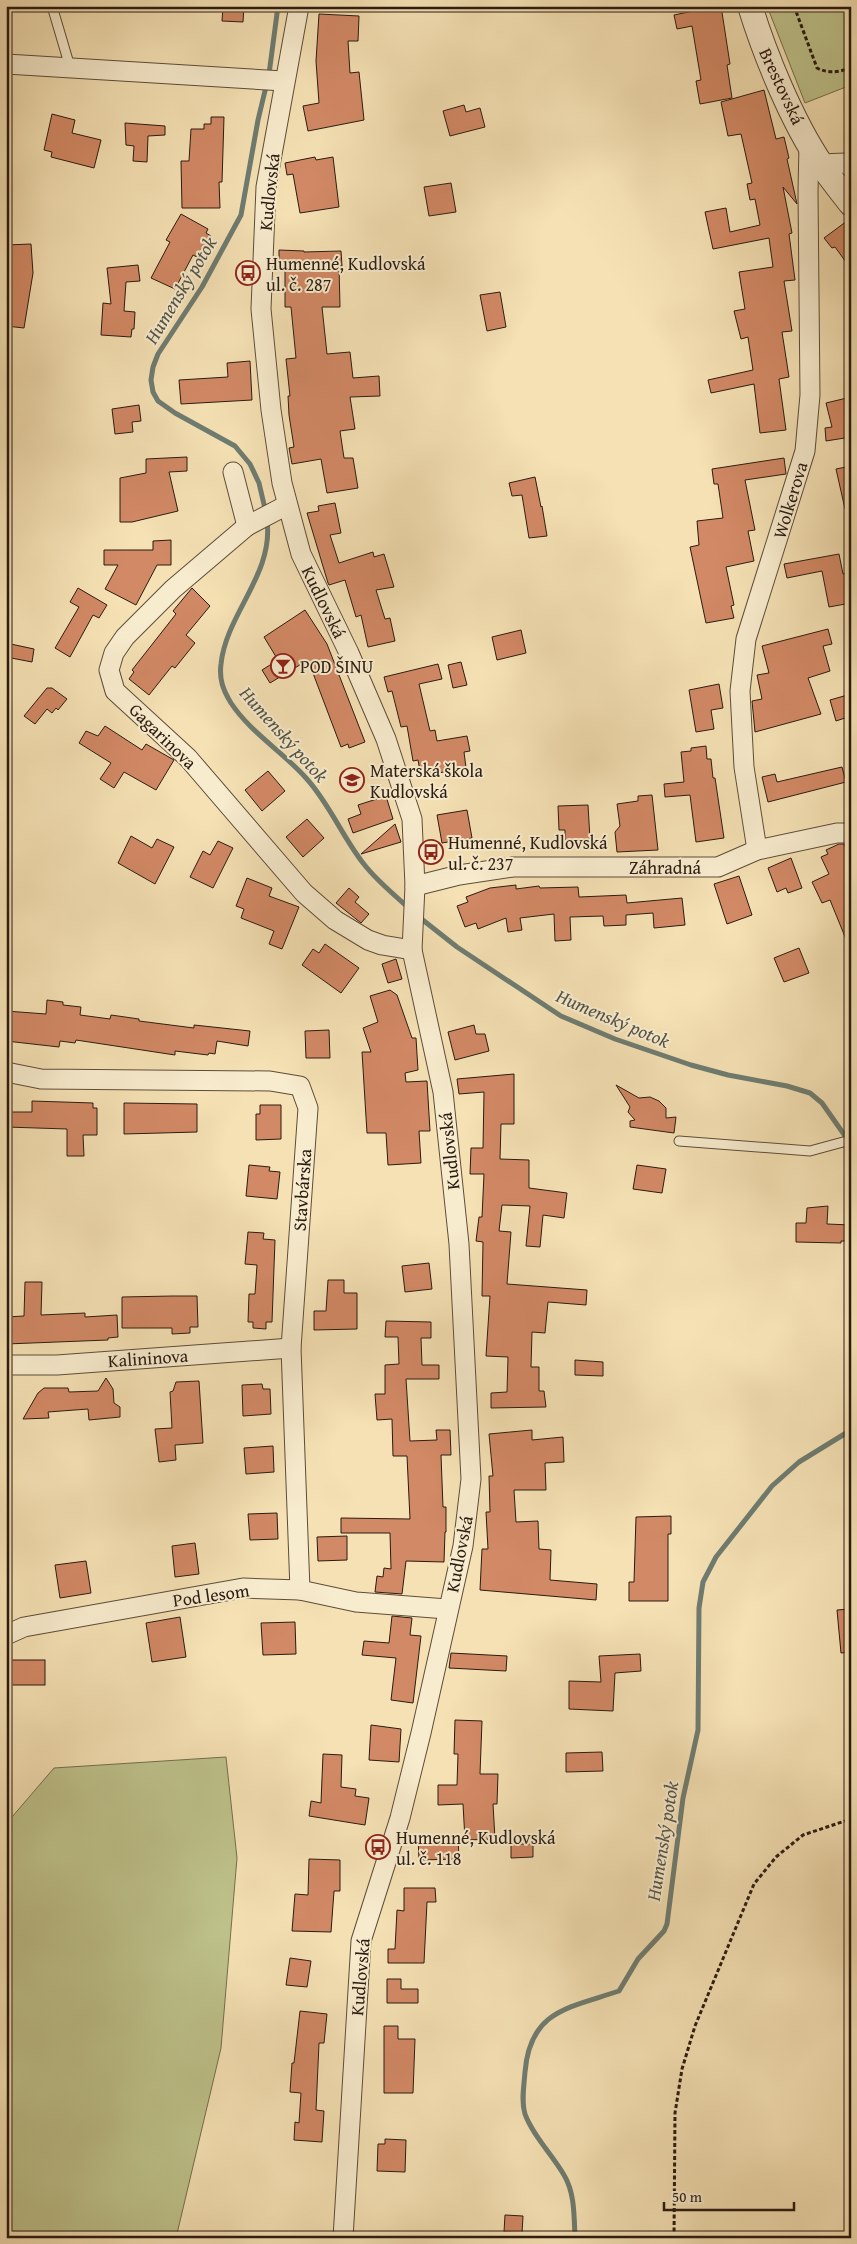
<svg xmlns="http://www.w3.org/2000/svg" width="857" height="2244" font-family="'Gentium Book Plus',serif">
<rect width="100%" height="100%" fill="#f5e1b4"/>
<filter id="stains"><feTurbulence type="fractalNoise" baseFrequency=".004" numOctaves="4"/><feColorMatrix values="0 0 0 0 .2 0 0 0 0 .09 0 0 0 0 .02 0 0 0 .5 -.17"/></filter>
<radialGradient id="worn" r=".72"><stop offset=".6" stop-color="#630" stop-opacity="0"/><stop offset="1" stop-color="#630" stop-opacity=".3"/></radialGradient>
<!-- green -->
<g fill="#bec28b" stroke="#746e4e">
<polygon points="767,6 851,6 851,85 805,103"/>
<polygon points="226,1757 237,1858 221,2048 176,2238 6,2238 6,1824 54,1768"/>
</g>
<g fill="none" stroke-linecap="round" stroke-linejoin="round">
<!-- stream -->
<g stroke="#6e7c71" stroke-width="5">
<polyline points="266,513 259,483 250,464 235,446 175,413 158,401 153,392 151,380 153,367 158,354 202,287 241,215 258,120 269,74 278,6"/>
<path d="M267,521c7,53 -41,93 -46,143 -2,15 2,26 10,39 19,29 52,49 75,75 23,25 36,58 57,85 13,17 30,31 46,45"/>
<polyline points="419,917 457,947 561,1016 615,1039 691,1065 728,1075 787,1086 810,1093 822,1103 850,1143"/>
<path d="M575,2238c-1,-21 0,-45 -11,-63 -12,-21 -31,-39 -39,-61 -4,-13 -1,-28 0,-42 5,-62 44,-64 94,-81l19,-32 26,-28 3,-7 16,-126 15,-68 1,-122 4,-26 13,-25 56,-71 27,-24 52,-32"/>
</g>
</g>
<!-- building -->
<g fill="#d28965" stroke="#2a1b12">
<polygon points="223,6 244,6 243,22 222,21"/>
<polygon points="703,6 721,6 730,64 727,65 732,98 700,104 696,81 701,80 692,26 677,29 674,15 698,10"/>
<polygon points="319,14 359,16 358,41 348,41 350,73 359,72 364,120 308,131 303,106 319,103 316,61"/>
<polygon points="764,90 776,139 784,137 789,158 787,159 797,204 783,187 792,233 789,234 795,280 784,281 792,331 782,332 789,377 779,379 786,430 760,433 754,384 711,393 708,380 753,370 748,337 741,339 734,311 745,309 739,272 773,267 769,238 713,249 705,212 726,208 730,232 760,225 755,199 750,200 747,184 752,183 741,134 728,136 721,102"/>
<polygon points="464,105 466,112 480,108 485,127 450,136 443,111"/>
<polygon points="52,114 75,120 72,133 101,140 94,168 51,157 52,152 44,150"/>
<polygon points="211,117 224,117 222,182 219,182 220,208 182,208 181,161 189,161 191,129 204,129 204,124 211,124"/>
<polygon points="125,123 165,126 165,135 148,136 147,162 133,161 134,146 126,145"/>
<polygon points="315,157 316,160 333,157 339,207 300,213 293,174 287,175 285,163"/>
<polygon points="451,183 456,212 429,216 424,187"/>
<polygon points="181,214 208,229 206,233 211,236 199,258 193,255 175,289 151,278 170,242 166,240"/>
<polygon points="851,218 851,269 835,247 832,248 824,238"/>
<polygon points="31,244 33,273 24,328 6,326 6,245"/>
<polygon points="279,250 304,251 304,252 341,251 342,266 339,266 340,307 322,307 327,354 350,352 353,378 379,376 380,396 350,397 355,429 340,431 344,458 353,458 358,488 327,493 321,459 292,464 289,448 294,447 289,415 288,396 290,396 286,359 296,358 291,307 285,307 285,264 279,264"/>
<polygon points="138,265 140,281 126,282 124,311 135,312 134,329 132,329 131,337 101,335 103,303 111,304 107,268"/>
<polygon points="500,292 506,327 487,331 480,295"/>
<polygon points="250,361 252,400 181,404 179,380 228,377 227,363"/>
<polygon points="851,397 851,437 826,441 825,428 832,427 826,403"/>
<polygon points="139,405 141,421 132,422 133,432 115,434 112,409"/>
<polygon points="187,457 187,471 169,472 178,511 132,522 120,522 120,478 146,473 146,459"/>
<polygon points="784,458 786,474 745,480 755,530 748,531 754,561 726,567 734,605 731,606 734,618 706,623 690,547 699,545 697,521 723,518 718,484 714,484 712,469"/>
<polygon points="851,466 851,508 845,509 836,469"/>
<polygon points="535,477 541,507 542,506 547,536 529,538 522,495 512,496 509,483"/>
<polygon points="335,503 341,533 330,535 339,563 373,552 374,557 384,554 394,587 376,590 385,619 390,618 395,641 368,647 361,615 356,617 345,580 329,585 328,583 307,513 319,511 318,506"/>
<polygon points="171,540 171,565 157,565 136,605 105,589 118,565 104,565 104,550 153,550 153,541"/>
<polygon points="839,554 843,574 849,573 851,603 829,607 822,571 787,578 784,564"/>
<polygon points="78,588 107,605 99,618 93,615 70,657 55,648 79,607 70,602"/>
<polygon points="192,588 210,606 186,635 195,643 175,668 172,666 149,695 129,679 134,672 132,670 176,614 173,611"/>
<polygon points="305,610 327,644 365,742 349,748 348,744 341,747 308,660 270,683 262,670 278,660 264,637"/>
<polygon points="828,629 832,644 823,646 830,671 808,678 821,714 755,732 752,701 762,699 757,675 769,673 762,646"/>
<polygon points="521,630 526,653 497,660 492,637"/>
<polygon points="6,643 34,649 32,662 6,657"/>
<polygon points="461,662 467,685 453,688 448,665"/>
<polygon points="438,664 442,679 419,684 430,731 435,730 437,741 467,736 470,751 464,752 466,768 421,776 418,760 413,761 407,726 401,727 392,691 388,692 384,677"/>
<polygon points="719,684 723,708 711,710 714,729 696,732 689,690"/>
<polygon points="47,688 52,688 67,699 58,710 56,708 52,713 47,709 35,724 24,716"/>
<polygon points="851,694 851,716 836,721 830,700"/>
<polygon points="105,726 142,750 146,744 174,760 156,790 124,772 114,788 100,779 111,763 79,743 86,731 98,736"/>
<polygon points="706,746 707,759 711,759 713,778 715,778 724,838 696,842 690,795 665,797 664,784 684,782 681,752 691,751 691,748"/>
<polygon points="842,767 846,782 768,802 762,777 775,774 777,782"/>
<polygon points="268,771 285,791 262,811 245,790"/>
<polygon points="652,795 658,850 617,852 615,832 620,826 617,804 638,801 638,796"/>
<polygon points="386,796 393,819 353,833 348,819 361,814 358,805"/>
<polygon points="588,805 590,839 565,840 565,830 559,830 558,806"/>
<polygon points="467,810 472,838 442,843 437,815"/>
<polygon points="307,819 324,838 303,857 286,837"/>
<polygon points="395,824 401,842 361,854"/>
<polygon points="131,836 152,848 157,839 174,847 155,884 118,863"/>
<polygon points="218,841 233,848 213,888 190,877 203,851 210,855"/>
<polygon points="839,844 844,844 846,848 851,846 850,949 830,900 822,903 812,882 829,874 821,857 828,854 826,850"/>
<polygon points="791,858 802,888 788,893 786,888 777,892 768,868"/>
<polygon points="739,876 752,915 727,924 714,884"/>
<polygon points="247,878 272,888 269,896 299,907 282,949 269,944 274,931 241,918 244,909 236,906"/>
<polygon points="516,885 516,889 539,886 540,888 578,887 579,897 626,895 627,903 682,898 685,925 654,928 653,913 626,915 626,925 604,926 603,916 570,917 571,940 555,941 554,914 520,918 522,930 508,932 506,918 478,929 476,923 465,927 457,906 468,902 466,897 490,888"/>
<polygon points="349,888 359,897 355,902 369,914 361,923 336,903"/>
<polygon points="325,944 359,968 341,993 302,965 313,949 319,953"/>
<polygon points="799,948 809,973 784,982 774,958"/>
<polygon points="396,959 402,979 388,983 382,964"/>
<polygon points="390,990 397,995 412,1038 416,1038 418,1070 405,1073 406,1082 427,1081 430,1131 419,1131 421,1163 388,1165 386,1133 367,1133 362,1052 371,1052 363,1028 378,1022 370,996"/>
<polygon points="47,1000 63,1002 63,1005 81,1007 80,1015 110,1019 111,1015 139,1019 139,1021 194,1028 194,1025 250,1031 248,1046 217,1041 215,1054 209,1053 208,1055 175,1051 175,1055 76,1040 75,1043 60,1041 59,1047 6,1041 6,1011 46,1014"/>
<polygon points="474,1025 476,1034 485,1034 489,1051 455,1060 448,1032"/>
<polygon points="329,1030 330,1058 306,1058 305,1031"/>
<polygon points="514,1074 514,1124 501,1124 500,1159 529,1160 529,1188 567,1193 564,1218 543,1215 540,1247 526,1246 530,1206 502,1205 499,1231 511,1232 507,1284 587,1290 586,1305 548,1302 545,1333 532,1332 531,1367 539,1367 539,1391 544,1391 546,1407 491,1408 491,1393 507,1392 508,1357 486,1356 490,1296 482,1296 483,1242 476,1241 479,1217 482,1217 484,1174 470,1174 471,1148 483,1148 484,1092 459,1094 457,1079"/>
<polygon points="616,1085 639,1098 650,1097 659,1101 666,1108 666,1118 676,1117 674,1133 630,1127 630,1121 635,1120 628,1112 630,1107"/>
<polygon points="32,1101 93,1103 93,1108 97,1108 97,1135 83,1135 84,1156 67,1156 67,1129 6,1127 6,1112 32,1112"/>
<polygon points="124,1103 197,1104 197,1132 124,1134"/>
<polygon points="260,1105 281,1105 281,1139 256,1140 256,1114 260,1114"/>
<polygon points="249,1165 270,1167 269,1171 280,1172 277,1199 246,1196"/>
<polygon points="637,1165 666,1169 662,1193 633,1189"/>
<polygon points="828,1206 827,1224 851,1225 851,1241 841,1241 841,1243 796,1242 796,1223 806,1223 807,1208"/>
<polygon points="248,1232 264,1233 263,1239 275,1240 272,1322 266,1322 266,1329 253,1328 253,1322 248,1322 249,1294 255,1294 257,1265 245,1264"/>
<polygon points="429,1263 432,1289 405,1292 402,1266"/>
<polygon points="328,1280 344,1280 344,1293 357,1293 357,1329 314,1330 314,1311 326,1311"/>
<polygon points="25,1282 42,1282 41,1315 85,1313 85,1317 117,1315 118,1337 108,1338 108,1340 6,1344 6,1317 24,1316"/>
<polygon points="172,1296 197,1296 198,1327 190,1327 190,1333 172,1334 172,1328 122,1328 122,1297"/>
<polygon points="386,1321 431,1322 431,1338 421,1338 422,1365 439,1365 439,1379 406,1379 410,1441 437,1440 436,1430 450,1430 451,1455 441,1455 443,1507 446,1507 446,1532 445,1532 444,1562 406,1561 402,1594 375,1592 377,1576 383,1577 384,1568 391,1569 390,1533 341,1533 341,1518 410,1519 407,1456 393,1456 392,1419 377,1420 375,1394 385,1394 385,1365 399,1364 398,1337 385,1337"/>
<polygon points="575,1360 603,1362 603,1376 575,1375"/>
<polygon points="106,1378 113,1389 114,1403 120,1407 120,1417 89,1420 88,1409 48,1412 49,1418 23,1419 38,1393 44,1388 68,1388 69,1392 98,1391"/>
<polygon points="199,1381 203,1443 175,1445 176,1460 159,1462 155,1429 172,1428 170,1392 173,1391 176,1382"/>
<polygon points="262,1384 263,1389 270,1389 271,1414 243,1416 242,1385"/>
<polygon points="532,1430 532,1440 563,1437 564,1462 545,1463 546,1490 514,1490 516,1522 538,1521 539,1549 551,1550 550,1580 597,1584 596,1600 480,1590 482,1549 488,1549 486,1512 490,1512 489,1476 493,1476 489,1434"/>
<polygon points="273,1446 274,1472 246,1474 244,1448"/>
<polygon points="277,1513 278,1539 250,1540 248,1514"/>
<polygon points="671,1516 671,1534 668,1534 668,1601 629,1601 629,1582 634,1582 636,1517"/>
<polygon points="347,1536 347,1560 318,1561 317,1537"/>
<polygon points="195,1543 199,1574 175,1577 172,1546"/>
<polygon points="86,1561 91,1593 60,1598 55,1565"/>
<polygon points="851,1609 851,1652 841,1653 837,1610"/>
<polygon points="392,1616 412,1618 410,1635 421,1636 413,1703 391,1700 396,1658 362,1655 364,1641 389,1643"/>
<polygon points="180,1617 186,1657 152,1662 146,1623"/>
<polygon points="295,1622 296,1654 263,1655 261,1623"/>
<polygon points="451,1653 507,1656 506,1671 449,1668"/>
<polygon points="640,1654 641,1671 615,1673 613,1711 569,1709 569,1681 601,1682 599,1656"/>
<rect x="11" y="1660" width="34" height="25"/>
<polygon points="455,1720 482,1721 480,1774 498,1774 497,1804 493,1804 495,1839 465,1840 463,1804 438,1805 438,1785 457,1785 458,1754 454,1754"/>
<polygon points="371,1725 401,1729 399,1762 369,1760"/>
<polygon points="602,1752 603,1771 566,1772 566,1753"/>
<polygon points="323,1754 342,1755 341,1787 356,1789 355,1796 369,1798 365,1825 309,1816 311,1801 321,1803"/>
<polygon points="418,1837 458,1837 459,1859 419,1860"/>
<polygon points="511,1844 533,1844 533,1857 511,1858"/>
<polygon points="309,1859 340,1860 340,1891 334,1891 331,1932 292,1931 295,1894 308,1895"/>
<polygon points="404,1888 435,1888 436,1902 427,1902 424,1963 388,1963 388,1949 395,1949 397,1910 404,1911"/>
<polygon points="290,1958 311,1961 307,1987 286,1985"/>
<polygon points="387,1979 401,1979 401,1989 418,1989 418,2003 387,2003"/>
<polygon points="300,2011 327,2014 324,2043 319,2043 316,2110 324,2111 322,2142 294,2140 295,2122 299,2123 301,2093 290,2092 292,2063 294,2063"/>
<polygon points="384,2026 398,2026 398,2039 415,2039 413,2093 384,2093"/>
<polygon points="385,2139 406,2140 405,2172 377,2171 378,2144 385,2144"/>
<polygon points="505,2215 523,2216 522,2233 504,2232"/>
</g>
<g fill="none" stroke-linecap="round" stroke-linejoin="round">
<defs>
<g id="service">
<polyline points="52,6 70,67"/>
<polyline points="679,1141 810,1151 843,1142 851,1142"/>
</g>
<g id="minor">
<polyline points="299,6 266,187 261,309 271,410 282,483 301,554 349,653 386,739 412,819 415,886 412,950 443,1092 459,1244 471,1479 463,1546 421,1733 400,1818 361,1941 343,2238"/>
<polyline points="6,64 284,81"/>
<polyline points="821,164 845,163 851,167"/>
<polyline points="233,472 247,526"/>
<polyline points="287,505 247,526 173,589 125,637 114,653 109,670 115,691 188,758 304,893 335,920 368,940 382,945 412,950"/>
<polyline points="757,850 744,767 740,691 746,639 805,451 810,395 808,192 809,144"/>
<polyline points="415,886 459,875 513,867 718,867 757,850 837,833 851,833"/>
<polyline points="6,1072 41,1079 270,1081 300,1086 308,1108 291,1348 300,1590"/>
<polyline points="6,1365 57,1365 291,1348"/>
<polyline points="6,1635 24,1627 243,1588 300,1590 356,1602 447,1609"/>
</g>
<path id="tertiary" d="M750,6c15,49 42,115 71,158 9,14 20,27 30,40"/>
</defs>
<!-- service casing -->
<use href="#service" stroke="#5d4c3a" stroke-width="11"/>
<!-- minor casing -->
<use href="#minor" stroke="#5d4c3a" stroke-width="21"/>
<!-- tertiary casing -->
<use href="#tertiary" stroke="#5d4c3a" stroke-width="26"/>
<!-- path -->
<g stroke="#2a1b12" stroke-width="3" stroke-dasharray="4 2.5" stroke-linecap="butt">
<path d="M794,6l23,62c12,6 21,4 34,0"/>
<polyline points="674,2238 675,2113 682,2069 695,2026 754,1884 776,1857 803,1835 851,1819"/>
</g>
<!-- service -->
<use href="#service" stroke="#f8ecce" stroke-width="9"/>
<!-- minor -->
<use href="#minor" stroke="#f8ecce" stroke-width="19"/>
<!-- tertiary -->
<use href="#tertiary" stroke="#f8ecce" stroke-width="24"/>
</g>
<!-- icons -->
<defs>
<symbol id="bus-ring" viewBox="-11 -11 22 22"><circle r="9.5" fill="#f8ecce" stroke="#8f2418" stroke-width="1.5"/><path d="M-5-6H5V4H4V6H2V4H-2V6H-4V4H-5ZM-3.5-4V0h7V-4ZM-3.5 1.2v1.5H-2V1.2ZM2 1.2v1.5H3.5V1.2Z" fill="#8f2418"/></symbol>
<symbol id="bar-ring" viewBox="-11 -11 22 22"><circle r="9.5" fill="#f8ecce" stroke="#8f2418" stroke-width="1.5"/><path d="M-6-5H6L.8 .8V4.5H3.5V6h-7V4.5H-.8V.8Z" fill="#8f2418"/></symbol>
<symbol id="school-ring" viewBox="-11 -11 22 22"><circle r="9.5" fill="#f8ecce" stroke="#8f2418" stroke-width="1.5"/><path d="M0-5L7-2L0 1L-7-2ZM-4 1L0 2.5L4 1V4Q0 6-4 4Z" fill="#8f2418"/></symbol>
</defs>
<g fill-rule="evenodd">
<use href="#bus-ring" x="234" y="259" width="28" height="28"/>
<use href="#bar-ring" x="269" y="652" width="28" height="28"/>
<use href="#school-ring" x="338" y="766" width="28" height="28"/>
<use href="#bus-ring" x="417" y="838" width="28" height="28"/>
<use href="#bus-ring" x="364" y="1833" width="28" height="28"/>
</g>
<g text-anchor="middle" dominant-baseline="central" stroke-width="4" stroke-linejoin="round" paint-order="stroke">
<!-- street labels -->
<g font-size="18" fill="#2a1b12" stroke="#f8ecce">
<text transform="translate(782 86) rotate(65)">Brestovská</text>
<text transform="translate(269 192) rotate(-84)">Kudlovská</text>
<text transform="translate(790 500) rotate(-73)">Wolkerova</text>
<text transform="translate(324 602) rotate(64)">Kudlovská</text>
<text transform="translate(163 736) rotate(44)">Gagarinova</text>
<text x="665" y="867">Záhradná</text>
<text transform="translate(449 1151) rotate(-96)">Kudlovská</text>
<text transform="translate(302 1190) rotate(-86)">Stavbárska</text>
<text transform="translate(148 1358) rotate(-4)">Kalininova</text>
<text transform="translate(459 1554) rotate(-79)">Kudlovská</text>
<text transform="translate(211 1595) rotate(-8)">Pod lesom</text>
<text transform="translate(360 1977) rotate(-85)">Kudlovská</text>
</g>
<!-- poi labels -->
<g font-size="18" fill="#2a1b12" stroke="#f8ecce" text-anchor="start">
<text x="266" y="263">Humenné, Kudlovská<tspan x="266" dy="21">ul. č. 287</tspan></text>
<text x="300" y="666">POD ŠINU</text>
<text x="370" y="770">Materská škola<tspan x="370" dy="21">Kudlovská</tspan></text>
<text x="448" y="842">Humenné, Kudlovská<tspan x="448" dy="21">ul. č. 237</tspan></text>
<text x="396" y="1837">Humenné, Kudlovská<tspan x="396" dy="21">ul. č. 118</tspan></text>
</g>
<!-- water labels -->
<g font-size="19" font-style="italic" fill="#525449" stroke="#f8ecce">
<text transform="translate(180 290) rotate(-59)">Humenský potok</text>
<text transform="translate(284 734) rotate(48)">Humenský potok</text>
<text transform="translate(613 1018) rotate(23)">Humenský potok</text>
<text transform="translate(662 1841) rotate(-81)">Humenský potok</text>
</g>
</g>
<!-- margin -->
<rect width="857" height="2244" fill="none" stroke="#f5e1b4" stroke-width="25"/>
<rect x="8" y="8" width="842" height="2229" fill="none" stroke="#2a1b12" stroke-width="2.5"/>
<rect x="12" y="12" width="832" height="2219" fill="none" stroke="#2a1b12"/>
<!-- scale -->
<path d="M664 2202v8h130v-8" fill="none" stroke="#2a1b12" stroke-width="2.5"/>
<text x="672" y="2202" font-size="15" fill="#2a1b12" stroke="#f8ecce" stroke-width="4" paint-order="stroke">50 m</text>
<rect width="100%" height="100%" filter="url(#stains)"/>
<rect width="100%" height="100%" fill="url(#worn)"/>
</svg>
